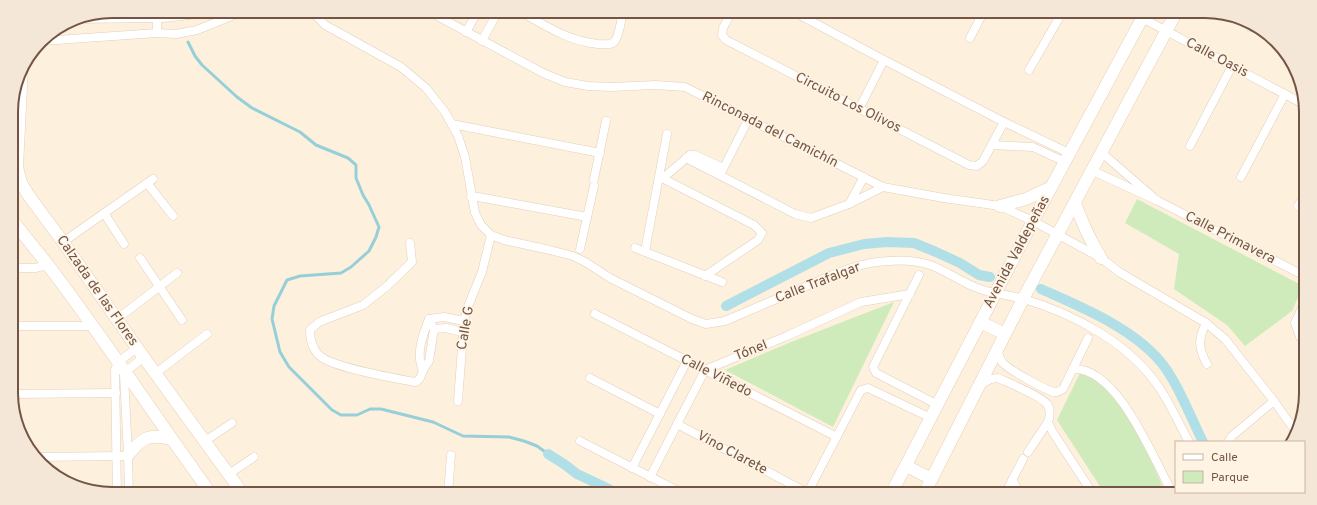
<svg xmlns="http://www.w3.org/2000/svg" width="1317" height="505" font-family="Overpass,sans-serif">
<rect width="100%" height="100%" fill="#fdf1dd"/>
<!-- green -->
<g fill="#cfebbb">
<polygon points="1137,199 1303,286 1292,311 1245,346 1227,325 1174,289 1179,254 1125,223"/>
<polygon points="894,302 833,427 725,370 791,342"/>
<path d="M1080,373c38,11 68,79 82,112l-17,9h-40l-48,-74z"/>
</g>
<g fill="none" stroke-linecap="round" stroke-linejoin="round">
<!-- stream -->
<polyline stroke="#97cfd9" stroke-width="3" points="188,42 195,56 202,65 237,97 252,108 300,132 316,145 348,158 356,165 356,178 363,195 369,205 379,227 376,237 369,251 351,267 341,273 300,276 287,280 274,306 272,319 280,352 289,367 332,410 341,415 357,415 370,409 381,409 433,422 463,436 509,437 524,441 537,446 548,454"/>
<!-- canal -->
<g stroke="#b1dfe7" stroke-width="10">
<path d="M1041,289c40,18 90,38 119,72 17,20 31,57 43,81"/>
<polyline points="726,306 829,253 864,244 887,242 914,243 936,252 960,263 979,275 990,277"/>
<polyline points="548,454 564,464 577,474 609,489 611,494"/>
</g>
<defs>
<g id="street">
<path d="M311,11l14,14 76,42 25,21 19,24 13,24 7,21 10,56 6,12 10,10 13,5 46,10 23,6 14,7 23,15 82,41 14,5 19,-3c26,-11 51,-22 77,-33 28,-12 56,-26 86,-27 14,-1 29,0 42,4 17,6 32,18 50,24 14,5 29,6 44,10 50,15 107,45 136,90 11,16 19,35 29,53"/>
<polyline points="428,11 543,73 565,82 588,86 611,87 655,85 685,87 883,187 944,198 1000,206 1033,221 1101,258 1119,272 1206,323 1225,339 1274,401 1296,432"/>
<path d="M519,11c26,14 48,30 79,33 5,0 13,2 17,-3 5,-8 6,-21 8,-30"/>
<polyline points="732,11 723,28 722,35 726,40 969,165 977,166 983,161 1004,122"/>
<polyline points="792,11 884,60 1004,122 1069,153"/>
<polyline points="1129,11 1305,105"/>
<polyline points="72,19 163,18 190,15 206,11"/>
<polyline points="1250,27 1251,26"/>
<polyline points="466,32 478,11"/>
<polyline points="157,33 157,18"/>
<polyline points="970,38 984,11"/>
<polyline points="42,41 157,33 176,34 197,30 244,11"/>
<polyline points="482,41 498,11"/>
<polyline points="1029,70 1063,11"/>
<polyline points="859,109 884,60"/>
<polyline points="452,124 600,153"/>
<polyline points="992,145 1033,147 1065,162"/>
<polyline points="1190,146 1232,66"/>
<polyline points="1102,153 1153,197"/>
<polyline points="686,158 795,214 811,218 849,204"/>
<polyline points="1093,171 1158,201 1303,275"/>
<polyline points="721,173 749,118"/>
<polyline points="660,177 754,225 762,233 758,240 705,276"/>
<polyline points="864,177 849,204 883,187"/>
<polyline points="1241,177 1285,94"/>
<polyline points="663,178 690,155 695,155 723,168"/>
<polyline points="594,179 606,121"/>
<polyline points="147,183 173,216"/>
<polyline points="471,197 478,197 587,217"/>
<polyline points="1298,206 1304,196"/>
<polyline points="104,213 124,244"/>
<polyline points="63,242 153,179"/>
<path d="M410,243l2,19 -26,25 -23,18 -44,17 -9,8c0,10 2,19 10,26 14,12 74,22 95,26 6,-2 6,-7 8,-12"/>
<polyline points="635,248 722,282"/>
<polyline points="580,249 594,186"/>
<polyline points="645,251 667,134"/>
<polyline points="140,258 182,320"/>
<polyline points="12,268 35,268 48,265"/>
<polyline points="919,275 873,367 876,373 938,405"/>
<polyline points="595,314 837,437"/>
<polyline points="117,319 177,273"/>
<path d="M429,319l5,10 -5,32 -6,9c-8,-15 0,-36 6,-51z"/>
<polyline points="429,319 444,317 464,321"/>
<path d="M1206,323c-8,16 -8,25 1,41"/>
<polyline points="12,326 93,326"/>
<polyline points="434,329 446,328 462,332"/>
<polyline points="1302,337 1300,337 1295,323 1302,308"/>
<path d="M997,350c2,5 3,11 7,14 7,7 42,26 50,28 4,1 6,-1 9,-3l25,-51"/>
<path d="M1073,369c46,-2 81,92 100,125"/>
<polyline points="156,373 207,334"/>
<polyline points="590,378 660,414"/>
<path d="M981,384l10,-5 7,-1c11,5 43,18 49,26 4,5 3,12 1,18l-20,30"/>
<polyline points="13,394 116,393"/>
<polyline points="458,401 464,321 467,309 482,272 491,235"/>
<polyline points="1048,422 1052,431 1093,494"/>
<polyline points="677,424 808,493"/>
<polyline points="205,441 232,423"/>
<polyline points="580,441 684,494"/>
<polyline points="1228,442 1232,436 1274,401"/>
<polyline points="35,457 122,456"/>
<polyline points="632,468 687,361"/>
<polyline points="229,474 254,457"/>
<polyline points="650,477 705,370 787,336 861,302 910,294"/>
<polyline points="1012,480 1021,494"/>
<polyline points="117,494 115,370 118,362 137,348"/>
<polyline points="129,494 128,455 124,375 125,372 144,357"/>
<polyline points="448,494 451,455"/>
<polyline points="807,494 861,390 868,388 931,418"/>
<polyline points="1005,494 1023,459"/>
</g>
<g id="secondary">
<polyline points="22,66 17,167 21,183 29,196 63,242 137,348 243,494"/>
<path d="M1075,203c7,20 15,37 26,55"/>
<polyline points="1000,206 1026,199 1050,188"/>
<path d="M12,220c12,15 24,30 36,45 57,75 108,153 163,229"/>
<polyline points="980,322 1005,334"/>
<path d="M128,455c14,-17 21,-22 43,-16"/>
<polyline points="906,466 932,479"/>
<polyline points="891,494 1033,221 1146,11"/>
<polyline points="924,494 1023,299 1177,11"/>
</g>
</defs>
<!-- street casing -->
<use href="#street" stroke="#e3cebc" stroke-width="9"/>
<!-- secondary casing -->
<use href="#secondary" stroke="#e9cfb8" stroke-width="13"/>
<!-- street -->
<use href="#street" stroke="#fff" stroke-width="8"/>
<!-- secondary -->
<use href="#secondary" stroke="#fff" stroke-width="12"/>
</g>
<g text-anchor="middle" dominant-baseline="central" stroke-width="3" stroke-linejoin="round" paint-order="stroke">
<!-- street labels -->
<g font-size="14" fill="#745545" stroke="#fff4e4">
<text transform="translate(1217 58) rotate(28)">Calle Oasis</text>
<text transform="translate(848 103) rotate(27)">Circuito Los Olivos</text>
<text transform="translate(770 130) rotate(27)">Rinconada del Camichín</text>
<text transform="translate(1230 238) rotate(27)">Calle Primavera</text>
<text transform="translate(1017 252) rotate(-62)">Avenida Valdepeñas</text>
<text transform="translate(818 283) rotate(-21)">Calle Trafalgar</text>
<text transform="translate(97 291) rotate(55)">Calzada de las Flores</text>
<text transform="translate(466 328) rotate(-80)">Calle G</text>
<text transform="translate(751 351) rotate(-22)">Tónel</text>
<text transform="translate(716 376) rotate(27)">Calle Viñedo</text>
<text transform="translate(732 453) rotate(28)">Vino Clarete</text>
</g>
</g>
<!-- crop -->
<path d="M0 0H1317V505H0ZM112 18H1205A94 94 0 0 1 1299 112V393A94 94 0 0 1 1205 487H112A94 94 0 0 1 18 393V112A94 94 0 0 1 112 18Z" fill="#f4e7d7" fill-rule="evenodd"/>
<path fill="none" stroke="#745545" stroke-width="2" d="M112 18H1205A94 94 0 0 1 1299 112V393A94 94 0 0 1 1205 487H112A94 94 0 0 1 18 393V112A94 94 0 0 1 112 18Z"/>
<!-- legend -->
<rect x="1175" y="441" width="130" height="52" fill="#fff4e4" stroke="#c7b4a4"/>
<rect x="1183" y="454" width="20" height="6" fill="#ffffff" stroke="#c7b4a4"/>
<text x="1211" y="461" font-size="12" fill="#745545">Calle</text>
<rect x="1183" y="471" width="20" height="12" fill="#cfebbb" stroke="#c7b4a4"/>
<text x="1211" y="481" font-size="12" fill="#745545">Parque</text>
</svg>
